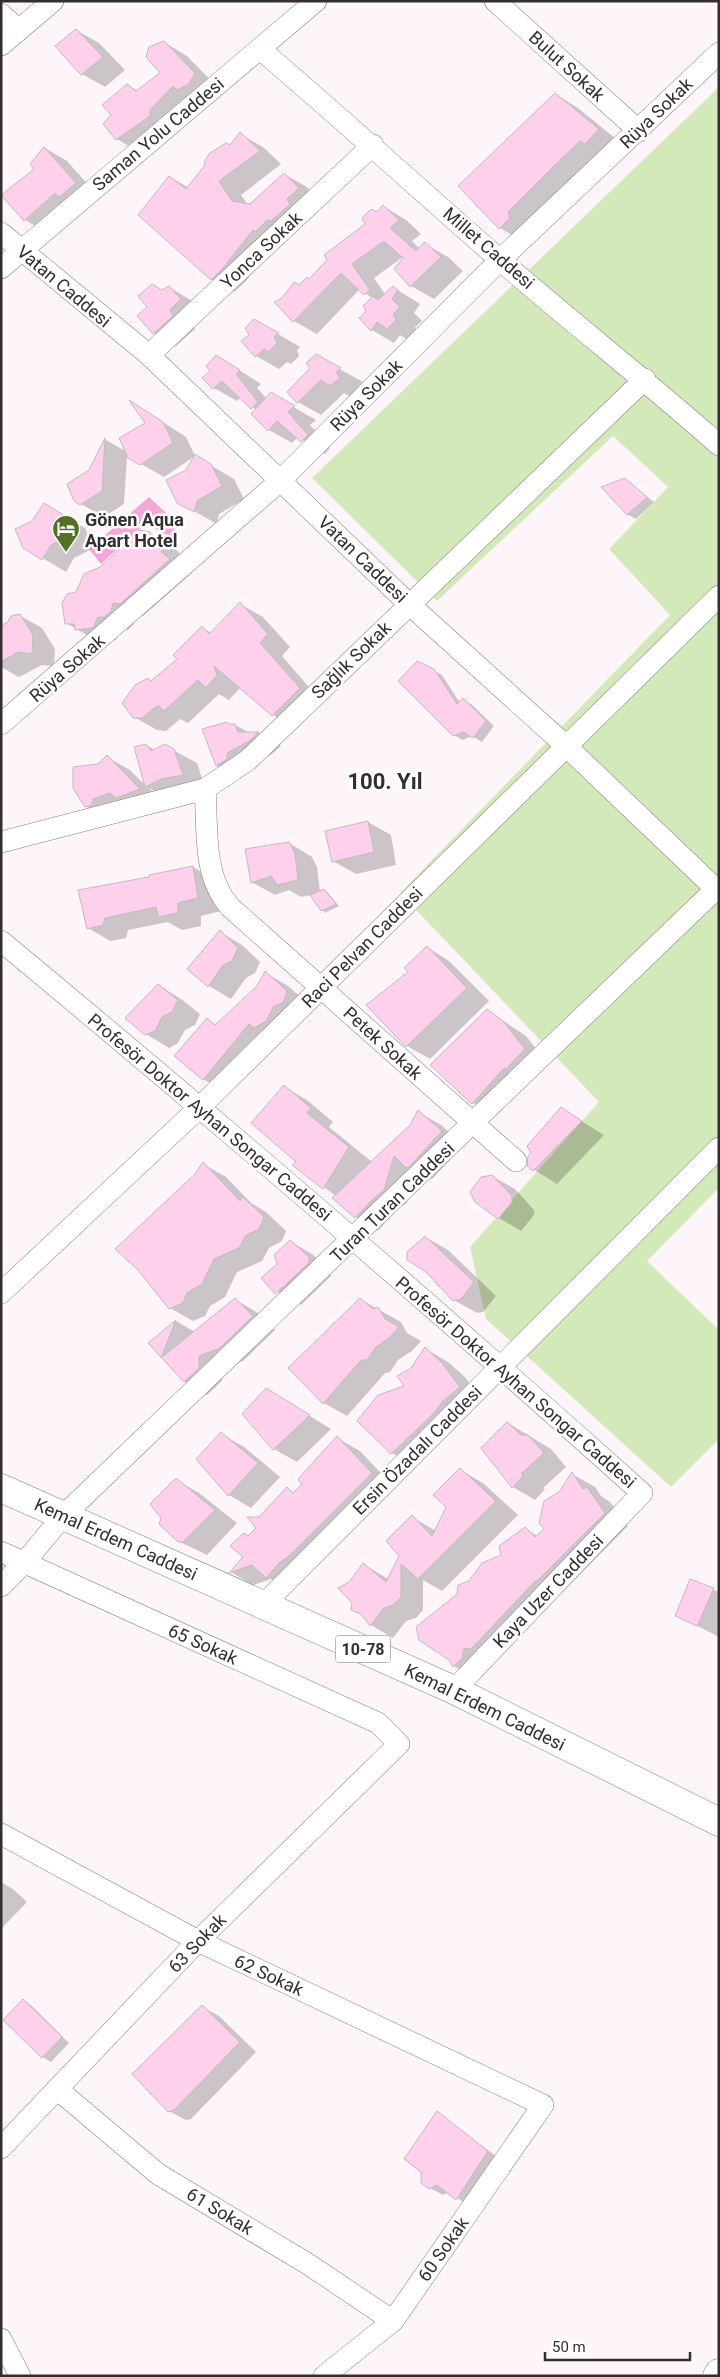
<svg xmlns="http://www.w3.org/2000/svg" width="720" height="2377" font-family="Roboto,sans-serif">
<rect width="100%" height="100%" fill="#fef5fb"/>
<!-- green -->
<polygon fill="#d4e9ba" points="719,87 719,1188 647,1261 719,1330 719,1439 671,1487 486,1319 470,1247 599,1102 400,893 670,615 609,549 668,487 613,436 437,601 312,478"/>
<!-- water -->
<polygon fill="#f2a8d8" points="149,497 177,523 172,536 161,533 150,524 141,528 101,564 89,549"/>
<!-- shadow -->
<g fill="#0003">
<polygon points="76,30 99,43 125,70 105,87 82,74"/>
<polygon points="164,42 187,56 217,87 140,153 117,139 105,124 113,116 127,85 138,91 162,73"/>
<polygon points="555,94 578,108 621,143 522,241 500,228"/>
<polygon points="240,134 263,147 281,164 241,195 248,205 284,174 307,187 321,201 309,213 312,217 294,233 276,243 245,282 234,292 211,279 170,177 189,188"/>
<polygon points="45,148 67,161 98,196 47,233 25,220 36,169"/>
<polygon points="383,206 406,220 421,234 412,241 420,249 425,244 448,257 463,271 434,299 411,286 403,257 374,278 385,294 393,287 420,304 414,313 422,321 415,327 418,334 410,341 400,335 394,343 372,330 368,312 372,298 360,289 317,334 294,321 300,286 310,280"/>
<polygon points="169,287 192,301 193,323 195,329 176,346 154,333 163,291"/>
<polygon points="254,320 300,347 297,350 299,356 291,364 287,362 279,369 256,356 243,342 250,335"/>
<polygon points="316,356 363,382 358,386 362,391 353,398 344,393 321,415 298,402 289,392 312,368"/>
<polygon points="239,370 261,384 257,388 267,399 271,394 316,420 310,425 330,448 325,454 298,437 292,443 269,430 253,414 256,410 241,397 237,401 214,388 204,378"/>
<polygon points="152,415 186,437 195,456 164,477 127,456 124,504 104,517 81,504 90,470 106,440 127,452"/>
<polygon points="195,456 234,479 244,499 219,514 217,524 178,502 187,471"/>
<polygon points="625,480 654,502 636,519 627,514"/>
<polygon points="45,504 85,528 94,548 74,558 66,572 24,547 32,522"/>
<polygon points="150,533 173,546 186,561 183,566 192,573 143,616 136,616 134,624 128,630 120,630 116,640 99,642 66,623 77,594 101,568"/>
<polygon points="240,604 263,617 290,647 282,656 322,702 296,729 273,715 241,687 229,700 219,694 188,723 180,719 166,731 157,730 134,717 148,679 152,682 179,659 202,628 212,633"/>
<polygon points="19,615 42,628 55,649 54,666 42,665 19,677 1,667 1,627"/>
<polygon points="433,670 442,675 460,703 463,700 471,704 494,726 482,742 472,736 462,740 454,735"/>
<polygon points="235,725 250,733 259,733 281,746 272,754 250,766 250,772 240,779 217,766 204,729"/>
<polygon points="146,745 155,750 173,750 197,763 205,788 169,799 149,788 162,802 109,820 86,806 99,765 107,757 130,770 146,786"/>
<polygon points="368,822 391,835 396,865 356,874 333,861"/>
<polygon points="289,843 312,857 317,867 320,892 324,890 328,893 339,906 325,913 311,895 301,897 289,890 275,895 252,882"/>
<polygon points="193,867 215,880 221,911 201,916 201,926 182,930 168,922 128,930 126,938 110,941 88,928 151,878"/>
<polygon points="220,932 242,945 260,962 255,973 246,978 231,999 209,986"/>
<polygon points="427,947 449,961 489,1001 430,1059 407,1046 368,1005 410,973"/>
<polygon points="266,973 288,986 310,1005 226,1092 203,1079 207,1020 217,1025 258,987"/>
<polygon points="158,985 181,999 200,1014 195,1025 185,1030 178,1043 169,1048 146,1034"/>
<polygon points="487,1010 526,1036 547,1063 527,1081 496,1116 473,1103 432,1065"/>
<polygon points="284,1087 307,1100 333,1122 329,1127 372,1162 411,1126 418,1112 441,1125 464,1145 432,1179 416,1172 407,1203 396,1210 378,1231 356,1217 336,1196 294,1165 297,1162"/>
<polygon points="562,1109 604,1135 557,1184 528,1166"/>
<polygon points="203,1164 226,1177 251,1203 266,1212 286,1231 282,1241 269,1248 262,1261 237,1272 225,1297 210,1306 205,1316 193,1321 170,1308 196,1175"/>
<polygon points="492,1176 515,1189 534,1210 534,1215 521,1231 499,1218"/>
<polygon points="425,1237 448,1250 496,1296 483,1312 477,1313 454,1300"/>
<polygon points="290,1241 312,1254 331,1271 331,1276 301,1305 278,1292 263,1278 278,1265"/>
<polygon points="360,1299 401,1322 407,1333 421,1341 412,1351 398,1360 390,1372 385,1373 347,1416 324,1403 289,1368"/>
<polygon points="236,1300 258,1313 275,1330 243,1361 222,1368 222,1381 207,1395 185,1382 149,1344 176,1321 195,1332"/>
<polygon points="426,1349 448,1362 465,1377 482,1400 466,1414 456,1427 415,1466 392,1453 358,1421 406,1387 412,1369"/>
<polygon points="289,1403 331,1429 297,1462 274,1449 243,1414"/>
<polygon points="508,1423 551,1449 566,1467 543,1488 545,1489 535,1500 513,1487"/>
<polygon points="221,1434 244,1447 280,1477 251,1508 229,1495"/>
<polygon points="337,1438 360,1451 394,1487 290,1590 271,1579 253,1585 231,1572 245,1557 249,1537 258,1528 260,1518 287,1489 294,1493 304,1484"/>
<polygon points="460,1470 483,1483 518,1515 442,1591 423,1580 423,1610 416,1618 406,1621 393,1638 371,1625 363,1615 352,1609 353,1602 350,1583 363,1564 388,1579 400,1555 412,1517 436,1531 447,1507"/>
<polygon points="572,1474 595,1487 601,1496 610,1502 628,1526 476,1679 454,1666 458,1595 503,1556 525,1529 538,1536 546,1529 560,1493"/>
<polygon points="176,1480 199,1493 237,1523 207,1555 178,1541"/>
<polygon points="691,1581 719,1592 719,1637 676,1615"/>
<polygon points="1,1882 13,1889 27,1902 1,1929"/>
<polygon points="24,2001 32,2006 69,2043 51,2062 43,2057 4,2020"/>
<polygon points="202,2007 219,2016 256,2052 191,2119 186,2120 169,2111"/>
<polygon points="437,2113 500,2159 469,2206 449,2192 443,2195 430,2188"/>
</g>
<!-- building -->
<g fill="#fed0ec" stroke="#c3babf">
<polygon points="76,29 103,57 81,75 55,46"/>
<polygon points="164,41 195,73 189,84 177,90 173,86 150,110 150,116 116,140 103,124 111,115 102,105 127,84 136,91 160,73 146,57 149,47"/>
<polygon points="555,93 599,129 585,144 580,141 552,168 508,212 510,218 499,229 458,186"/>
<polygon points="240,132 260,151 219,181 232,201 250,204 284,173 299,188 287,199 290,204 271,221 267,220 255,232 253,230 222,269 211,280 138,215 169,176 186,189 205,165 204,162 210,153 226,143 230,145"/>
<polygon points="44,147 76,183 59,197 55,193 24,221 1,195 34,169 30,164"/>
<polygon points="383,205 399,220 390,228 416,251 425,242 441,257 410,287 394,269 403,258 384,241 352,264 370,290 364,295 341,273 293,322 274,302 282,298 294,282 299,285 307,277 309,279 327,260 324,255 365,224 362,218 371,209 377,212"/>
<polygon points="152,284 162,290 169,286 181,299 170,310 173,316 153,334 137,316 147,307 138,296"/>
<polygon points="393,286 398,290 392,299 400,307 393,314 396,320 387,329 377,322 371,331 359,318 366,311 363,306 373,296 378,300"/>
<polygon points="254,319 279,333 274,337 277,343 268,352 264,349 255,357 241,341 249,335 245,328"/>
<polygon points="316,354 341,368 336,372 340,378 330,386 321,380 297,403 287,392 310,368 306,363"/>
<polygon points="216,355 240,370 236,374 258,402 251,409 222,381 213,389 202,378 210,371 206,366"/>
<polygon points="271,392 295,406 288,412 308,435 301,442 277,421 268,431 251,414"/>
<polygon points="129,400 163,422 173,443 140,465 128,458 119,438 145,423"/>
<polygon points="105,438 102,491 80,505 74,501 67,484 89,470"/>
<polygon points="195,454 211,464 222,486 197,501 194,512 177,503 166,480 186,470"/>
<polygon points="625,478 647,497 627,515 601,487"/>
<polygon points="44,503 62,514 71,534 51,545 42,560 23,548 15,529 32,521"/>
<polygon points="140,530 150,532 164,547 161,552 170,559 120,604 113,603 111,611 104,617 98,617 93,628 75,630 74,624 65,624 62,603 67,594 76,592 84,574 100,567"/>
<polygon points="240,602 268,634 260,643 300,688 272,716 214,666 217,675 206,688 198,680 164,711 158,705 142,718 133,718 122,703 135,685 148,678 151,681 177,659 173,655 202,626 209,634"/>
<polygon points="20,614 33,635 32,654 18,652 1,662 1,625 7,623 11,616"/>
<polygon points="417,661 434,669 457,704 463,698 486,721 473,738 463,732 453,736 398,681"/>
<polygon points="227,722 228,724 235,724 238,732 259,732 249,741 227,753 227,759 216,766 202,729"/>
<polygon points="146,744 151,751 165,744 174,749 183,775 161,779 145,787 134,747"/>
<polygon points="107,755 140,789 116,798 110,793 93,799 92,805 85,807 73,788 73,767 98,764"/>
<polygon points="368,821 374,852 332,862 325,831"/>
<polygon points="289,842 295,853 298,880 277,885 271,876 251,883 245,849"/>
<polygon points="193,866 198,898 178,903 178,913 158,917 156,907 105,918 103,925 87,929 78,890 149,877 149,875"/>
<polygon points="324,889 336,904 321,911 310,895"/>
<polygon points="220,930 238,948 232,961 223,965 208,987 187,969"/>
<polygon points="427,946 467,988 406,1047 366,1005 408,972 404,968"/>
<polygon points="265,971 287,991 283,1003 274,1006 266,1021 254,1028 249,1024 203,1080 174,1056 207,1018 215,1025 257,986"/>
<polygon points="158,984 178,1000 172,1012 162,1017 155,1031 145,1035 125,1018"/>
<polygon points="487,1009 503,1021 525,1049 505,1070 504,1068 472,1104 430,1065"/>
<polygon points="284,1085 311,1108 307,1113 349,1147 323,1189 292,1165 296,1162 251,1123"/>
<polygon points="561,1107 582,1121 533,1171 527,1166 528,1156 531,1153 527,1146"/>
<polygon points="418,1110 442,1131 409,1167 406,1168 394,1156 384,1190 374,1198 355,1218 332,1198 410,1125"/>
<polygon points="203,1162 240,1201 243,1197 264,1217 259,1229 246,1235 239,1248 214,1259 202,1284 187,1293 183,1303 169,1309 137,1269 115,1249 195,1174"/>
<polygon points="492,1175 512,1196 512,1202 498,1219 475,1202 470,1192 481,1177"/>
<polygon points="425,1236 474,1282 461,1299 453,1301 426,1272 407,1260 407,1252"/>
<polygon points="290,1240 309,1257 309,1263 275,1294 261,1278 277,1264 274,1255"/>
<polygon points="235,1298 253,1316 220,1348 199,1356 199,1368 184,1382 148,1343 176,1320 161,1358"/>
<polygon points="360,1298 373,1309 378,1307 385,1319 399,1327 389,1338 375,1348 367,1360 361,1360 323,1404 288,1368"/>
<polygon points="425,1347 442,1363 460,1387 443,1401 433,1414 391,1454 357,1421 378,1395 404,1386 397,1376 411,1368"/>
<polygon points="266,1388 310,1415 273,1450 242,1414"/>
<polygon points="507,1422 521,1435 528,1435 544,1453 521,1474 523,1476 512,1488 481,1448"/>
<polygon points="221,1432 258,1463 228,1496 196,1459"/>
<polygon points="337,1436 372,1473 290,1555 279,1563 266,1578 252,1565 229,1573 243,1557 230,1546 244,1533 248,1536 256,1528 247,1517 259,1517 287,1487 293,1493 302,1484 298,1479"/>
<polygon points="460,1468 496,1501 418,1579 401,1564 401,1597 393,1605 384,1608 370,1626 361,1614 351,1610 352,1603 338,1588 349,1582 363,1563 386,1582 399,1556 386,1541 412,1515 432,1536 446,1507 433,1495"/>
<polygon points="572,1472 583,1489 587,1487 605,1513 537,1581 536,1580 472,1648 464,1649 462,1658 453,1667 449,1660 419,1640 416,1627 457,1594 458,1585 469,1581 482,1563 501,1555 499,1546 525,1527 535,1537 544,1529 539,1523 544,1501 559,1492"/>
<polygon points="176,1478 215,1510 183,1542 178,1542 159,1524 161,1518 150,1504"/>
<polygon points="690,1579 714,1588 697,1626 675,1616"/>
<polygon points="23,1999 62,2037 42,2058 3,2020"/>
<polygon points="202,2005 240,2042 174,2110 168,2112 132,2074"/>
<polygon points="437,2111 488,2151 456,2200 437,2185 429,2189 421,2183 421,2172 404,2159"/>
</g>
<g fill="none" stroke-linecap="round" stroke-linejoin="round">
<defs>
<g id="minor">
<polyline points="495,1 639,131"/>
<polyline points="1,14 19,30"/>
<polyline points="1,45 53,1"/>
<path d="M260,49c81,69 159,140 239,210 72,63 148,122 220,186"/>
<polyline points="1,233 149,355 409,604 566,746 719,892"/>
<polyline points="1,268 316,1"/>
<polyline points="149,355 373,145"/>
<polyline points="1,724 280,481 500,260 719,53"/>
<path d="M205,789c3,40 -3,86 25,118l286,254"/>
<polyline points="1,842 205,789 248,760 645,379"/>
<path d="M1,941c217,180 431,364 641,552l-188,197"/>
<polyline points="1,1293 201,1106 719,596"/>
<polyline points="1,1552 378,1723 399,1744 198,1941 1,2148"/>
<polyline points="1,1586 24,1563 63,1516 719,886"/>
<polyline points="264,1604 719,1148"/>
<polyline points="1,1834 198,1941 543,2105 393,2321 324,2376"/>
<polyline points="57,2089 158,2174 308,2264 393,2321"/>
<polyline points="1,2339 20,2376"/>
</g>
<g id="major">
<polyline points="1,1488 454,1690 719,1822"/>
<polyline points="717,2376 719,2373"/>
</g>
</defs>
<!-- minor casing -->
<use href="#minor" stroke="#867e83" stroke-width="22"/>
<!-- major casing -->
<use href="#major" stroke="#867e83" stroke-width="29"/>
<!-- minor -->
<use href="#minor" stroke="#fff" stroke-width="21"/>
<!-- major -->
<use href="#major" stroke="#fff" stroke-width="28"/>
</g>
<!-- icons -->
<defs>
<symbol id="hotel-pin" viewBox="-11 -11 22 30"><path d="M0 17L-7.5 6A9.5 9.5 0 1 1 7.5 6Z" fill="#547024" stroke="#fff"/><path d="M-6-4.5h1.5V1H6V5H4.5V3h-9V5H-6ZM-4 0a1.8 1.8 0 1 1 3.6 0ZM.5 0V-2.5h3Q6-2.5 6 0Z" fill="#fff"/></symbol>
</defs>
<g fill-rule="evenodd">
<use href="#hotel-pin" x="50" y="513" width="32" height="43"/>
</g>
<g text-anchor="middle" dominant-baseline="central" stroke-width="5" stroke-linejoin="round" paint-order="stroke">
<!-- shield labels -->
<rect fill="#fff" stroke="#706d6f" stroke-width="1" x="335.5" y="1635.5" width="55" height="27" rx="4"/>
<g font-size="16" font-weight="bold" fill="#322e31">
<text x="363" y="1649">10-78</text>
</g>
<!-- street labels -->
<g font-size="18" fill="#322e31" stroke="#fff">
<text transform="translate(567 66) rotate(42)">Bulut Sokak</text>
<text transform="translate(656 113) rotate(-44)">Rüya Sokak</text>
<text transform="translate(158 134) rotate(-40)">Saman Yolu Caddesi</text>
<text transform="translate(489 248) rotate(41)">Millet Caddesi</text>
<text transform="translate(261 250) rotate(-43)">Yonca Sokak</text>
<text transform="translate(64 286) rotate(40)">Vatan Caddesi</text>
<text transform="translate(366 395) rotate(-45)">Rüya Sokak</text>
<text transform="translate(363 559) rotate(44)">Vatan Caddesi</text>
<text transform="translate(351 660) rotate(-44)">Sağlık Sokak</text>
<text transform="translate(67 668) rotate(-41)">Rüya Sokak</text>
<text transform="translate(362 947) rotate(-45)">Raci Pelvan Caddesi</text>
<text transform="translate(383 1043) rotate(42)">Petek Sokak</text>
<text transform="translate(210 1117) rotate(40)">Profesör Doktor Ayhan Songar Caddesi</text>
<text transform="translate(392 1202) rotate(-44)">Turan Turan Caddesi</text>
<text transform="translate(516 1382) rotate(41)">Profesör Doktor Ayhan Songar Caddesi</text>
<text transform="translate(417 1450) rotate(-45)">Ersin Özadalı Caddesi</text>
<text transform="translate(116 1539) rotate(24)">Kemal Erdem Caddesi</text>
<text transform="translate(548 1591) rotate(-46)">Kaya Uzer Caddesi</text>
<text transform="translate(203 1644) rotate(24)">65 Sokak</text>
<text transform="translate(485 1707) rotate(26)">Kemal Erdem Caddesi</text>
<text transform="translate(197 1943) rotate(-46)">63 Sokak</text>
<text transform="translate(269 1975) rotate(25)">62 Sokak</text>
<text transform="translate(220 2211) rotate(31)">61 Sokak</text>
<text transform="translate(443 2249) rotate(-55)">60 Sokak</text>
</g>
<!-- poi labels -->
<g font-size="18" font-weight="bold" fill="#322e31" stroke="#fff" text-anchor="start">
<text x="85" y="519">Gönen Aqua<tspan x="85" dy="21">Apart Hotel</tspan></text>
</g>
<!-- district labels -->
<g font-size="22" font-weight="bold" fill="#322e31" stroke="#fff">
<text x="385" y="781">100. Yıl</text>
</g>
</g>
<!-- border -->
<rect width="720" height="2377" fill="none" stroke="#322e31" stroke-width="5"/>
<!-- scale -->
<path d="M545 2352v8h145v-8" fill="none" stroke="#322e31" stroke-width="2.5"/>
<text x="552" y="2352" font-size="15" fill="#322e31" stroke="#ffffff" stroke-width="4" paint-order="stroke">50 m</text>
</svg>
